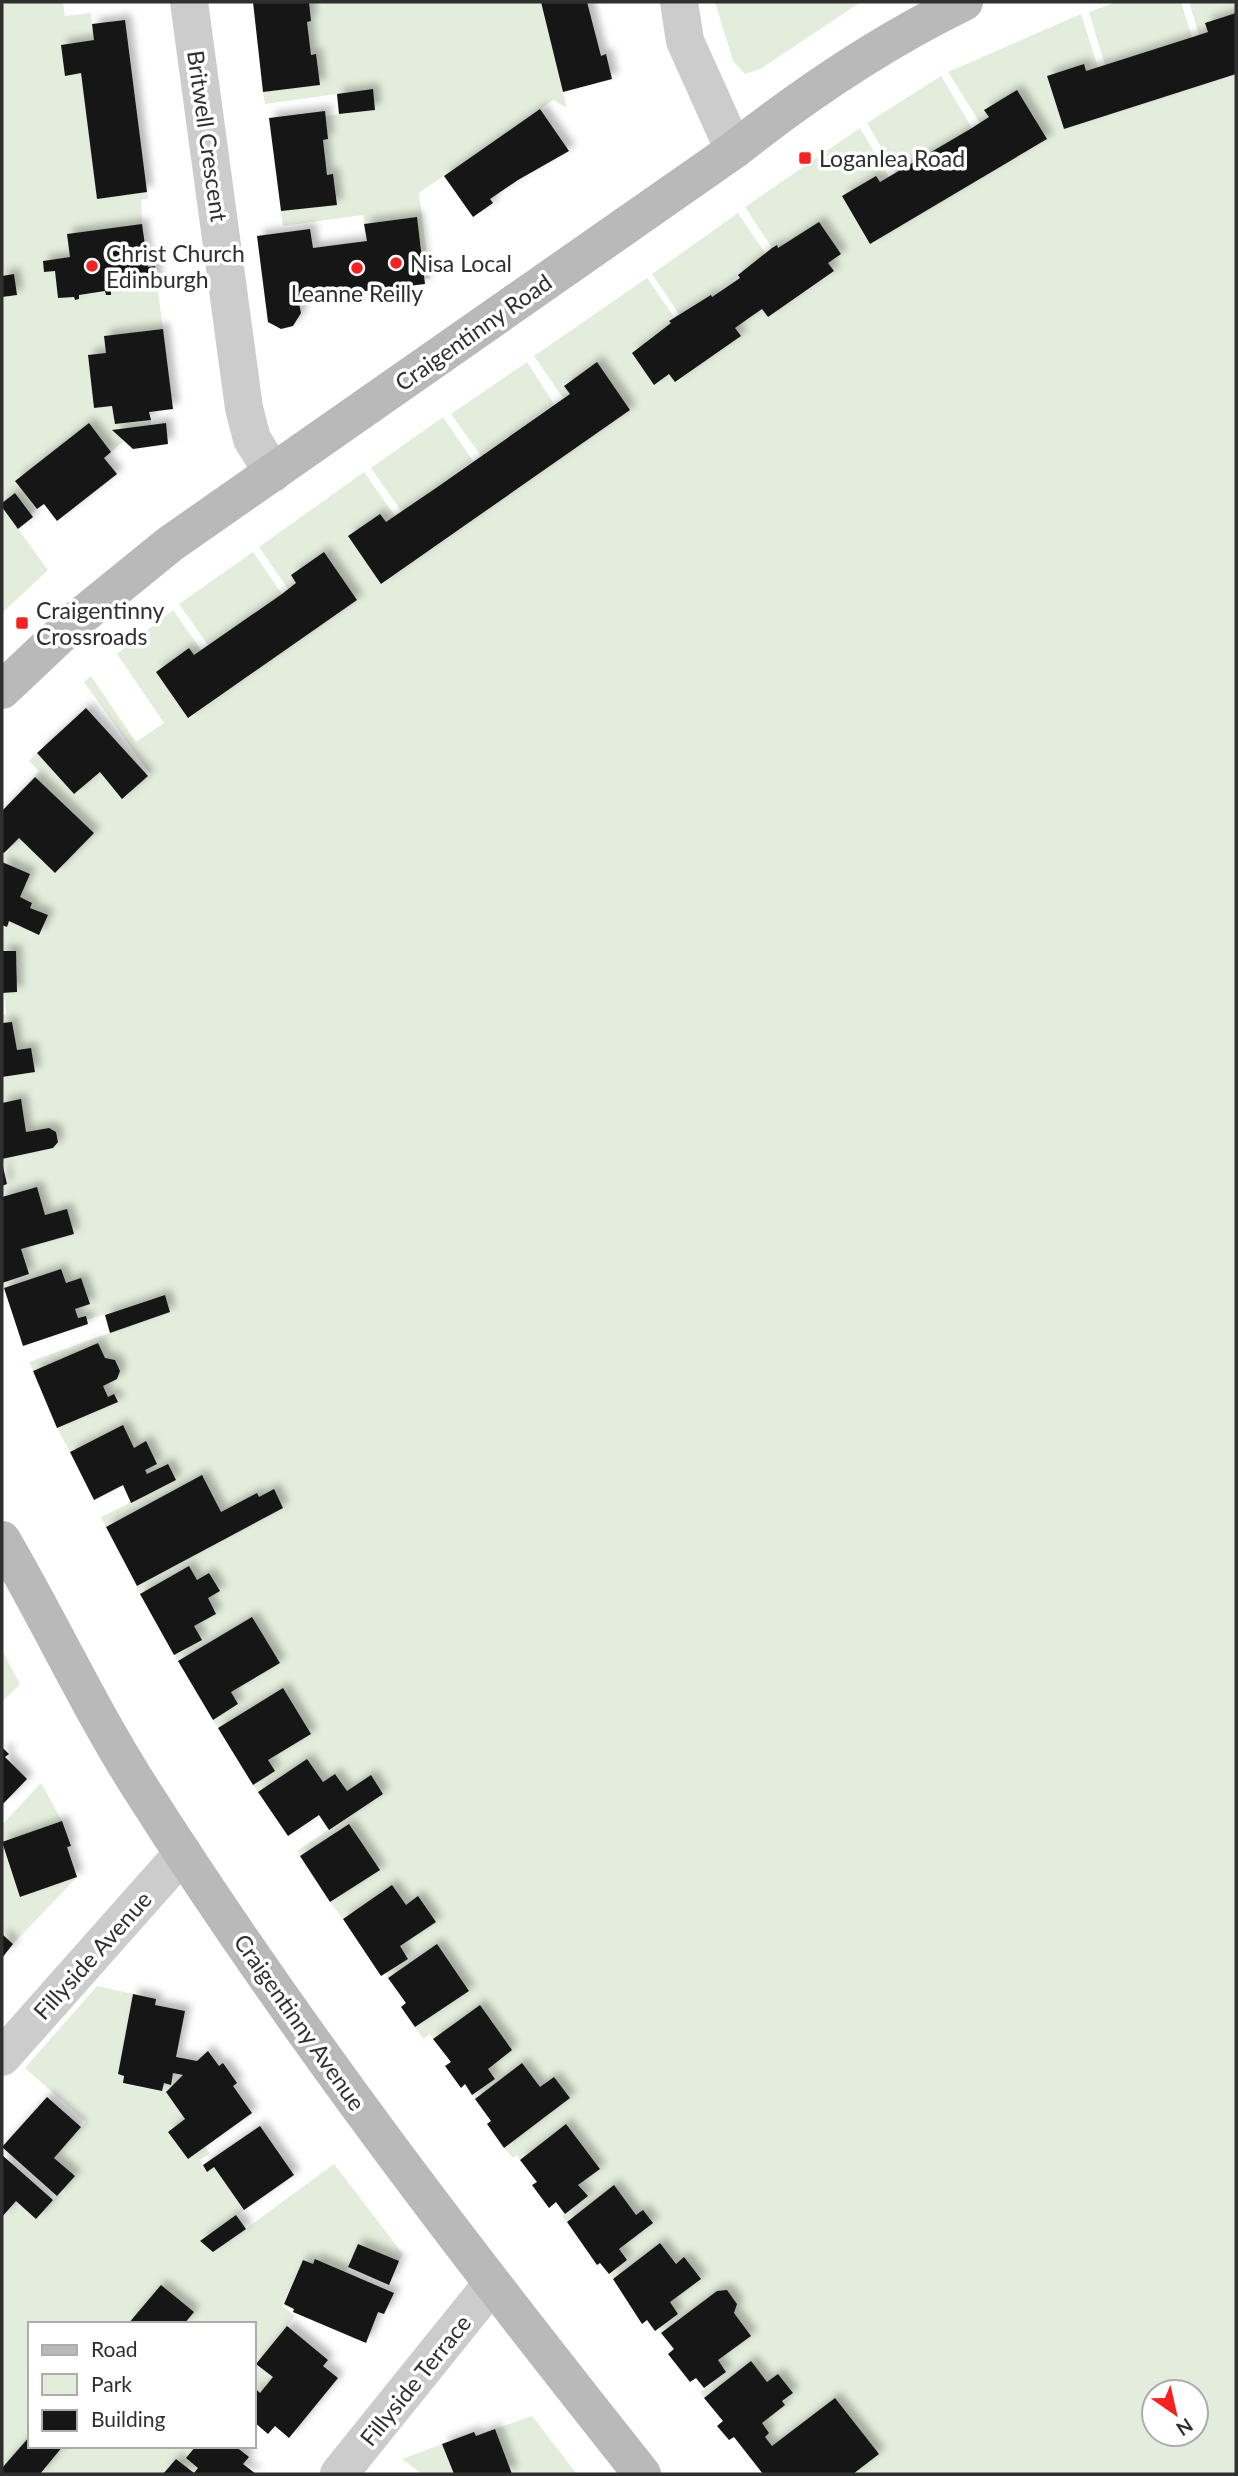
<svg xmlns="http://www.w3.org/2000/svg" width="1238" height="2476" font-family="Lato,sans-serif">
<defs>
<filter id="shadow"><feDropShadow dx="6" dy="-6" stdDeviation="3.5" flood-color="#0004"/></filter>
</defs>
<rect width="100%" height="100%" fill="#fff"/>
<!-- green -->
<g fill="#e3eddb" fill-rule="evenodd">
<polygon points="2,2 63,2 65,16 91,13 94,40 61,45 65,75 81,73 97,198 147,192 148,198 141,200 142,224 68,234 70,257 43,261 44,272 55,271 59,298 74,297 75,300 79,299 79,295 105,291 106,295 111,295 111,290 157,284 163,329 104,336 106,353 88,356 94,408 112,406 115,424 151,420 151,425 113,430 124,441 111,452 89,423 15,481 37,509 31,514 15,493 2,503 2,297 16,295 14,274 2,276"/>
<polygon points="309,2 541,2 567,108 553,100 419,193 430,279 425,279 417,217 364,224 363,215 283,226 281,211 337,204 333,175 327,175 323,140 328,139 325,116 375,110 373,89 265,104 263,92 320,85 316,54 311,55 307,22 311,21"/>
<polygon points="715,2 861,2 760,69 745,74 733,61"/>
<polygon points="1117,2 1181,2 1192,38 1105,65 1089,12"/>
<polygon points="1189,2 1236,2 1236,13 1206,23 1208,32 1199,35"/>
<path d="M1081,14l17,53 -12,4 -2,-7 -37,12 17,53 172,-55v2400h-383l26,-20 -44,-56 -63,48 -7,-9 4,-4 -7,-10 31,-30 -15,-19 -11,8 -63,16 -4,-6 26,-20 -8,-12 33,-24 -17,-23 3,-9 -9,-13h-11l-56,42 -2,-5 19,-14 -8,-12 30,-23 -15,-21 -9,6 -16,-21 -47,36 -4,-5 18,-14 -8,-11 34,-26 -10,-13 -7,5 -22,-29 -47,36 -5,-6 25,-20 -9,-11 22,-16 -34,-44 -46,35 -3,-5 -4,3 -9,-10 66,-50 -16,-21 -14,10 -18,-23 -47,35 -3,-4 23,-16 -7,-10 24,-19 -32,-45 -47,34 -3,-5 -7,5 -8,-12 54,-36 -32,-46 -49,33 -2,-5 21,-14 -7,-13 35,-24 -17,-25 -12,8 -14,-19 -49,33 -13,-17 49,-32 -29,-45 -50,31 -3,-5 86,-58 -12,-17 -24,15 -11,-17 -13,8 -16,-23 -49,33 -5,-7 15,-25 43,-26 -28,-45 -65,39 -5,-8 25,-15 -7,-13 49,-29 -28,-46 -74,44 -4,-6 27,-15 -7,-14 22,-12 -8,-16 12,-7 -11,-17 -12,6 -8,-14 -49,28 -4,-7 147,-79 -10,-19 -14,8 -2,-4 -36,19 -19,-36 -96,51 -5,-10 75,-37 -9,-16 -20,10 -2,-4 12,-6 -11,-22 -12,6 -11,-22 -53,26 -13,-24 57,-34 -6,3 -5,-11 14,-7 3,-8 -5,-11 -10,-2 -7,-15 -65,28 -4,-9 141,-51 -5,-16 -78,25 -1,-4 -8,2 -3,-9 14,-5 -8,-26 -15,5 -62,5 -2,-5 26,-9 -7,-25 53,-15 -7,-25 -22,6 -8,-28 -35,10v-11l5,-2 -4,-25 50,-11 5,-6 -2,-10 -7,-4 -23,4 -5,-32 -19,3v-26l33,-5 -4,-24 -14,2 -5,-28 -10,1v-8l4,-1 -2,-21 13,-1 -1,-41h-14v-26l5,2 2,-6 30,13 8,-19 -17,-7 2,-6 -12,-5 9,-22 -27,-13v-10l3,1 14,-15 36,35 39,-40 -59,-56 4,-6 -10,-10 8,-8 37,41 26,-22 23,27 27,-25 -66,-92 7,-6 45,66 28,-19 -47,-69 56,-44 28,40 -7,5 -5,-7 -33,24 33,46 168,-118 -33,-48 -33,23 5,8 -8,6 -29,-42 105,-75 31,44 -9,6 -7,-8 -31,23 34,47 248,-174 -33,-47 -33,22 6,9 -7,4 -29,-42 113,-78 27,39 -5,3 2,3 -25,18 9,44 14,-11 7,8 64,-45 -5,-9 27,-19 6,8 66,-45 -6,-9 13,-9 -22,-31 -41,25 -2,-3 -4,3 -27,-41 115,-79 29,49 -9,5 -4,-6 -34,20 28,48 176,-104 -29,-49 -32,18 4,8 -9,6 -32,-51zM1154,2392h42v42h-42z"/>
<polygon points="941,76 972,128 896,173 867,123"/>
<polygon points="738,213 765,253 764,257 712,297 679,314 652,274"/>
<polygon points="527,362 554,404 481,456 451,414"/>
<polygon points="443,417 473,461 402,512 371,468"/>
<polygon points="2,507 48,570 2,613"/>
<polygon points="253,552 282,594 208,645 179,604"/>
<polygon points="2,1650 20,1684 2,1702"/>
<polygon points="41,1783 62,1821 2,1842 2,1825"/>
<polygon points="2,1846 21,1897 77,1877 13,1944 2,1934"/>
<polygon points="97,1986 133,1994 118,2074 124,2076 123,2084 161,2091 164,2083 171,2084 173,2073 183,2075 166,2092 185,2119 169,2132 188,2159 205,2147 210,2153 200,2160 207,2171 214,2167 244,2210 200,2242 214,2252 334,2164 403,2254 399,2261 358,2244 346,2272 316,2259 313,2264 303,2260 282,2306 295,2316 257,2364 273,2377 260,2393 254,2387 254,2324 184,2324 162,2286 128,2324 30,2324 30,2436 2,2468 2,2217 16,2201 36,2218 75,2176 54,2158 86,2122 25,2068"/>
<polygon points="532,2416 577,2474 512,2474 495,2429"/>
<polygon points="442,2444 454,2474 422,2474 402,2459"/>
<polygon points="62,2446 196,2446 186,2458 198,2468 194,2473 176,2459 163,2474 40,2474"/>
</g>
<!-- building -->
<g fill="#161616" filter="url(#shadow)">
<polygon points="253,2 309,2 311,21 307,22 311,55 316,54 320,85 263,92"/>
<polygon points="541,2 587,2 601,56 606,54 612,79 563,92"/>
<polygon points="1236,13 1236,74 1064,129 1047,76 1084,64 1086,71 1196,36 1208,32 1205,23"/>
<polygon points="125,20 147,192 97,199 81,73 65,76 61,45 94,40 92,24"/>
<polygon points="373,89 375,110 339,114 337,94"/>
<polygon points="1017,90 1047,139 870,244 842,196 876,176 880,182 972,128 989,117 984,110"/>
<polygon points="540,109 569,151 518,180 490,199 493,203 473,217 444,176"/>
<polygon points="325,111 328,139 323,140 327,175 333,174 337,205 281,211 269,118"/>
<polygon points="417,217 425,284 298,299 301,313 293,326 281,329 268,322 257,236 310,229 313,248 367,241 364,224"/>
<polygon points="819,222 841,254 828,263 834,271 768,317 762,309 749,318 735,328 741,336 675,382 669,374 654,385 632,353 671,323 669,321 711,295 712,297 740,278 738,275 772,248 777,245 778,248"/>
<polygon points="142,224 148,267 155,266 157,284 111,290 111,295 106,295 105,291 79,295 79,299 75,300 74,297 58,298 55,271 44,272 43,261 70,257 67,234"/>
<polygon points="14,274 17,295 2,297 2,276"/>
<polygon points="163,329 173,409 149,412 151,420 115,424 112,406 94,408 88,355 106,353 104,336"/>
<polygon points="597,362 630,410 381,584 348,536 380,514 386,522 436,488 570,394 564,386"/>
<polygon points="89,423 111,452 104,458 117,474 57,521 44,504 37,509 15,481"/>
<polygon points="166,423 168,444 133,449 112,430"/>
<polygon points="15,493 33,517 18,529 2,507 2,503"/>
<polygon points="324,552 357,600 188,718 156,672 189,648 194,655 282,594 296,583 291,575"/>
<polygon points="86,708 148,776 122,799 100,772 74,794 37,753"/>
<polygon points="35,777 94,833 55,873 19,838 4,853 2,852 2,811"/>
<polygon points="2,862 30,874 20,897 32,903 30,908 48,915 39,935 9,921 7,927 2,925"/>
<polygon points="2,951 16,951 17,992 2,993"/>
<polygon points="12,1022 17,1050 31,1048 35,1072 2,1077 2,1023"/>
<polygon points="21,1099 26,1132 49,1128 56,1132 58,1142 53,1148 2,1159 2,1103"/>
<polygon points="2,1162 7,1184 2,1186"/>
<polygon points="37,1187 45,1215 67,1209 74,1234 21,1249 29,1274 2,1283 2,1197"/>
<polygon points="61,1269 66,1283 81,1278 90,1304 75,1309 78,1318 86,1316 88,1324 23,1346 4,1288"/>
<polygon points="165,1295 170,1312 110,1333 105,1315"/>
<polygon points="98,1343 105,1358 115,1360 120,1371 117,1379 103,1386 108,1397 114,1394 118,1402 57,1428 33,1371"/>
<polygon points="123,1425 134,1448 146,1441 157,1464 145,1470 147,1474 168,1464 176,1480 131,1503 123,1485 94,1500 70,1452"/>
<polygon points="202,1475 221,1512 257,1493 259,1497 274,1489 283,1508 137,1586 106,1527"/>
<polygon points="189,1566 197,1580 209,1573 220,1591 208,1598 216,1614 194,1626 202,1640 174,1655 140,1594"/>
<polygon points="252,1617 280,1663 231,1692 238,1704 213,1720 178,1661"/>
<polygon points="283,1688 311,1734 268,1760 275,1771 253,1785 218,1728"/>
<polygon points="2,1747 9,1754 5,1757 27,1779 2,1805"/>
<polygon points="307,1759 323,1782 335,1774 347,1791 371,1775 383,1794 329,1830 319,1815 288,1836 258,1792"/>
<polygon points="62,1821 71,1846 67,1847 77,1877 20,1897 2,1842"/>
<polygon points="349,1824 380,1870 330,1902 300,1856"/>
<polygon points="392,1885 406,1905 418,1896 436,1922 400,1946 408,1959 381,1976 343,1919"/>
<polygon points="2,1934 13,1944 2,1958"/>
<polygon points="437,1944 469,1991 415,2027 401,2007 406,2003 388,1978"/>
<polygon points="133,1994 156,1999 155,2005 185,2011 176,2057 197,2061 208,2051 219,2066 223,2063 237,2083 233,2086 252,2113 188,2159 168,2132 185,2119 166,2092 183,2075 173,2073 171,2085 164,2083 162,2091 123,2083 124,2076 118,2074"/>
<polygon points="480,2005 512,2050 488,2069 495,2079 472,2095 465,2084 461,2088 445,2066 451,2062 433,2039"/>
<polygon points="522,2063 540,2087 554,2077 570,2098 504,2148 487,2124 491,2121 475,2099"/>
<polygon points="47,2097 81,2127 54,2158 75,2176 57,2196 2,2147"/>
<polygon points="566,2124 600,2169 578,2185 588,2196 565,2214 556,2202 549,2208 532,2185 537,2182 520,2160"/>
<polygon points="260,2126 294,2175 244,2210 214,2167 207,2172 203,2165"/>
<polygon points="2,2155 53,2200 36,2219 16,2201 2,2217"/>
<polygon points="614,2185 636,2215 643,2210 653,2223 619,2249 627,2260 609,2274 600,2263 597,2265 567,2222"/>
<polygon points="236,2215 246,2229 213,2252 200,2241"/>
<polygon points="660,2243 676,2264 684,2257 701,2279 670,2302 678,2314 655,2331 647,2320 642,2324 613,2279"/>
<polygon points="358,2244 399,2261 389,2285 348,2267"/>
<polygon points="315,2259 394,2293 384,2314 378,2312 366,2343 293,2312 294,2309 284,2304 303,2260 313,2264"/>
<polygon points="161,2285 194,2312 184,2324 128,2324"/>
<polygon points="727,2290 737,2304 734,2313 751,2336 718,2360 726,2372 704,2388 696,2378 690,2382 668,2354 674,2349 661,2333 717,2291"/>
<polygon points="287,2326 328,2360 323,2366 338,2378 289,2438 275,2426 268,2434 254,2422 254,2387 260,2393 273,2377 256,2364"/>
<polygon points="751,2361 767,2382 778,2374 793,2393 782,2401 785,2405 762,2423 769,2433 765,2437 772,2446 835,2398 879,2454 853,2474 763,2474 734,2437 729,2440 717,2426 723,2421 704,2398"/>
<polygon points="495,2429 512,2474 454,2474 442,2444 474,2432 476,2436"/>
<polygon points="30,2436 30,2446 63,2446 40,2474 2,2474 2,2468"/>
<polygon points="196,2446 235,2446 249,2457 243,2464 256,2474 163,2474 176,2459 194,2473 198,2468 186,2458"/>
</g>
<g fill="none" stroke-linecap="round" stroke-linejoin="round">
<!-- street -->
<g stroke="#ccc" stroke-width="38">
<polyline points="189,2 244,408 252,439 273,473"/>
<polyline points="679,2 685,41 734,150"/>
<polyline points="2,2057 183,1853"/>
<polyline points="339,2474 491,2285"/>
</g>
<!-- secondary -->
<g stroke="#b9b9b9" stroke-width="38">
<path d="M2,690l72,-68 96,-78 564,-394c72,-57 148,-108 230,-148"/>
<path d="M2,1540c48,82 88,169 139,249 152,239 325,464 501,685"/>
</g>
</g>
<!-- markers -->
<g fill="#f62220" stroke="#fff" stroke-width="2.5">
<rect x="798" y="151" width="14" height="14" rx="3.5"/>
<circle cx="396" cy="263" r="7"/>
<circle cx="92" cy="266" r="7"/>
<circle cx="357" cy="268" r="7"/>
<rect x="15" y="616" width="14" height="14" rx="3.5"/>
</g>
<g text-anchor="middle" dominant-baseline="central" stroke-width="7" stroke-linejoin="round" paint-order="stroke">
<!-- street labels -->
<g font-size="23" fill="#2f2f2f" stroke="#fff">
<text transform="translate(208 136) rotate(82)">Britwell Crescent</text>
<text transform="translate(473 332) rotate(-35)">Craigentinny Road</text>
<text transform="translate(92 1955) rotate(-48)">Fillyside Avenue</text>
<text transform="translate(300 2022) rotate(55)">Craigentinny Avenue</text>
<text transform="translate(415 2380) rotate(-51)">Fillyside Terrace</text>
</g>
<!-- poi labels -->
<g font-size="23" fill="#2f2f2f" stroke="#fff" text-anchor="start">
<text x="819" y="158">Loganlea Road</text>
<text x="106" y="253">Christ Church<tspan x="106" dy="26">Edinburgh</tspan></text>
<text x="410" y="263">Nisa Local</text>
<text x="357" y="293" text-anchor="middle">Leanne Reilly</text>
<text x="36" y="610">Craigentinny<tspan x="36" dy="26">Crossroads</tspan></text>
</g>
</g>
<!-- border -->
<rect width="1238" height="2476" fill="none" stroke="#2f2f2f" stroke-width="7"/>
<!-- legend -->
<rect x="28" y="2322" width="228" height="126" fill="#ffffff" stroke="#acacac" stroke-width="2"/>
<rect x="42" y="2345" width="35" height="10" fill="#b9b9b9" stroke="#acacac" stroke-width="2"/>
<text x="91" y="2357" font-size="21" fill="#2f2f2f">Road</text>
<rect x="42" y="2374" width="35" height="21" fill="#e3eddb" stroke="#acacac" stroke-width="2"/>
<text x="91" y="2392" font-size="21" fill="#2f2f2f">Park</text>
<rect x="42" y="2410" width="35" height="21" fill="#161616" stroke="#acacac" stroke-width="2"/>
<text x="91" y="2427" font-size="21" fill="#2f2f2f">Building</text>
<!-- north arrow -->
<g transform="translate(1175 2413) rotate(146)"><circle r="33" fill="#ffffff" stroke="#acacac" stroke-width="2"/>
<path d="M0-5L12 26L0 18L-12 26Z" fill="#f62220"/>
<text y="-10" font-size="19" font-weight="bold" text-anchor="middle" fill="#2f2f2f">N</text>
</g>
</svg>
